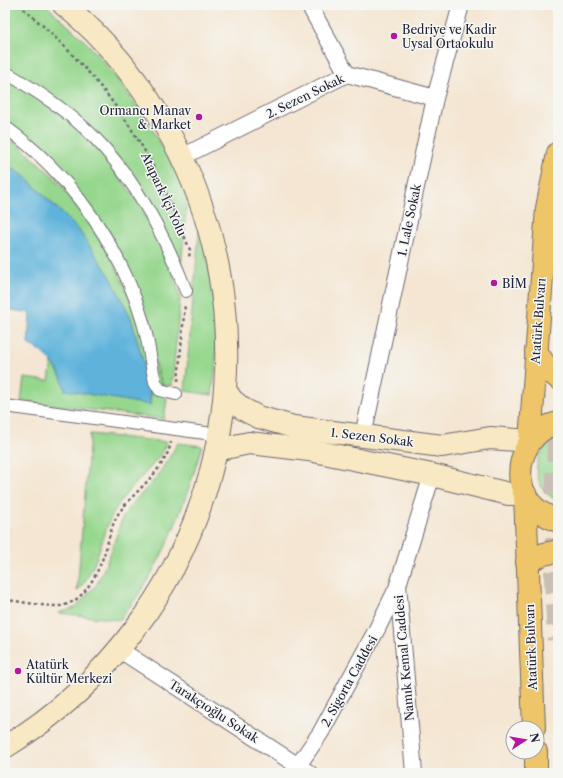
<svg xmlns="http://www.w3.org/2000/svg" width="563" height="778" font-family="'Libre Caslon Text',serif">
<rect width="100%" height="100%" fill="#f6f6f2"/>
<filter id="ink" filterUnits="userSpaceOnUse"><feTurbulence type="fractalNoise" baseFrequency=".025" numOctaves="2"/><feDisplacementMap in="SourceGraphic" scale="8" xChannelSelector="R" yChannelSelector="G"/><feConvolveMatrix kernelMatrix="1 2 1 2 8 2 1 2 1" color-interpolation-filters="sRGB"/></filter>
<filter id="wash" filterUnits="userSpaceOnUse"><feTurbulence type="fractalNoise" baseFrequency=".012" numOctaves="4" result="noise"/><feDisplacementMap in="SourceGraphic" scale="16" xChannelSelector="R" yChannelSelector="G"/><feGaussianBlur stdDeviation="0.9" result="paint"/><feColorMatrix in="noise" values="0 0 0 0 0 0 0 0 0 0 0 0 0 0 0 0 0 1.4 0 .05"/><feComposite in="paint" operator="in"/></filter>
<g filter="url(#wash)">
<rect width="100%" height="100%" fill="#f4e6d2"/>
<!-- green -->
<g fill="#96d78e" stroke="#5c7c64">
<polygon points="5,5 46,5 90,46 112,72 143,114 188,191 181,268 127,171 5,66"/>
<polygon points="5,77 59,112 98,148 140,204 176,279 180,299 172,386 164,385 161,381 132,280 30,140 5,121"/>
<polygon points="5,133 54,177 93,227 112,258 124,284 167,398 164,419 21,401 24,378 49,381 52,361 63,381 150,405 150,386 131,318 110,276 78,229 24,176 5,164"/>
<polygon points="200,221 215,296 216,364 212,395 185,391"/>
<path d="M90,434l77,8c-11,26 -37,42 -51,66 -16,26 -16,59 -39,83z"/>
<path d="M558,437v64c-29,-14 -28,-51 0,-64z"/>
<path d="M178,443l24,3c-18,62 -41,125 -83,174l-61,-7 17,-5 22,-24 14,-32 11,-33 8,-13 27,-29z"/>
</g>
<!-- water -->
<path fill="#5fb3db" stroke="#406a8b" d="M5,164l19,12 54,53 32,47 21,42 19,68v19l-85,-15c-5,-23 -17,-36 -37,-46l2,-31 -25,-4z"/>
</g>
<g filter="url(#ink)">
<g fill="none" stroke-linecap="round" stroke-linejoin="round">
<!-- trunk-tunnel -->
<polyline stroke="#cabfb4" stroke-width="22" stroke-dasharray="22 11" stroke-linecap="butt" points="558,439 555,578 558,640"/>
<defs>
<g id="pedestrian">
<path d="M5,72c32,19 63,39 89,65 41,42 71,99 92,154"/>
<path d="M5,127c63,45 115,118 137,192 7,21 8,42 13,63l5,8 16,4"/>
<polyline points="5,406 220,435"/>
</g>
<g id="minor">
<polyline points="309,5 347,74"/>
<polyline points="182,157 347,74 435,98"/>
<polyline points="363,436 435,98 461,5"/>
<polyline points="120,650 309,773"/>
<polyline points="293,773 321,732 377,629 398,586"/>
<polyline points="414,773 398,585 432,475"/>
</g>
<g id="secondary">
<polyline points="225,390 232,400 243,409 258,417 294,427 442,446 490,438 530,441"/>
<polyline points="216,450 249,443 309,450 432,475 509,494 525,494"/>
<path d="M5,747c207,-126 282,-392 168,-607 -27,-50 -64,-99 -109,-135"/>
</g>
<g id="trunk">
<polyline points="536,351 549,371 558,378"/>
<path d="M558,423c-36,8 -51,58 -24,84 7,7 15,10 24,14"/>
<polyline points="530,441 547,208 558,153"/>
<polyline points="525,494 534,728"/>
<polyline points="527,562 544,554 558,551"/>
<polyline points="536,752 536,773"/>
</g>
</defs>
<!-- pedestrian casing -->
<use href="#pedestrian" stroke="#6c6770" stroke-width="14"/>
<!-- minor casing -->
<use href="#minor" stroke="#6c6770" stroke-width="18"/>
<!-- secondary casing -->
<use href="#secondary" stroke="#6c6770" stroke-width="24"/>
<!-- trunk casing -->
<use href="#trunk" stroke="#6c6770" stroke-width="24"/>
<!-- path -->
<g stroke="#6c6770" stroke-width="2.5" stroke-dasharray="3 3" stroke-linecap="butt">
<path d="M19,5c55,46 101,98 134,161 14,27 25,55 37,84l-1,8"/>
<polyline points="178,381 185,304"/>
<path d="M5,600c15,1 41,7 55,6 24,-3 38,-33 45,-54 4,-13 7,-31 16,-42 16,-21 45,-41 50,-68"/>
</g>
<!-- pedestrian -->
<use href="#pedestrian" stroke="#fff" stroke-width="12"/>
<!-- minor -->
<use href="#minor" stroke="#fff" stroke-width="16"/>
<!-- secondary -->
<use href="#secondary" stroke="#f8e8c3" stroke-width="22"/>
<!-- trunk -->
<use href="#trunk" stroke="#eec569" stroke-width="22"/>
</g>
</g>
<!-- markers -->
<g fill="#b5179e" stroke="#f6f6f2" stroke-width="1.5">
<circle cx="394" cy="36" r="4"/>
<circle cx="199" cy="117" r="4"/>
<circle cx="494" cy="283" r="4"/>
<circle cx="18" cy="671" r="4"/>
</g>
<g text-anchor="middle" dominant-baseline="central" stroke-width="3" stroke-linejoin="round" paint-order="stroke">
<!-- poi labels -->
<g font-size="12" fill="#22223b" stroke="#f6f6f2" text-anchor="start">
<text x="402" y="29">Bedriye ve Kadir<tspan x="402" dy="14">Uysal Ortaokulu</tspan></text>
<text x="191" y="110" text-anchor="end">Ormancı Manav<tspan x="191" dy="14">&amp; Market</tspan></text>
<text x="502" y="283">BİM</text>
<text x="26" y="664">Atatürk<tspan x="26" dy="14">Kültür Merkezi</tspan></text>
</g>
<!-- street labels -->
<g font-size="12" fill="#22223b" stroke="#f6f6f2">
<text transform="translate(305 96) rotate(-26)">2. Sezen Sokak</text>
<text transform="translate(164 194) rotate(65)">Atapark İçi Yolu</text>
<text transform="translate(409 220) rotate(-78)">1. Lale Sokak</text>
<text transform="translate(538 321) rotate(-86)">Atatürk Bulvarı</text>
<text transform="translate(372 437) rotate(7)">1. Sezen Sokak</text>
<text transform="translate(531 647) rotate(-92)">Atatürk Bulvarı</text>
<text transform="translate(404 658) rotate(-95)">Namık Kemal Caddesi</text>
<text transform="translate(349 681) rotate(-61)">2. Sigorta Caddesi</text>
<text transform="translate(214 711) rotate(33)">Tarakçıoğlu Sokak</text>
</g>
</g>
<!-- margin -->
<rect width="563" height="778" fill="none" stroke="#f6f6f2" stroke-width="20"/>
<!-- north arrow -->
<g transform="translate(525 740) rotate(78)"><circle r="19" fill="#f6f6f2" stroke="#a1a1a9"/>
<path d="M0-3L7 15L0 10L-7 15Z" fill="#b5179e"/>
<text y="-6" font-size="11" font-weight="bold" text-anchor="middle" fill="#22223b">N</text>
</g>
</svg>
